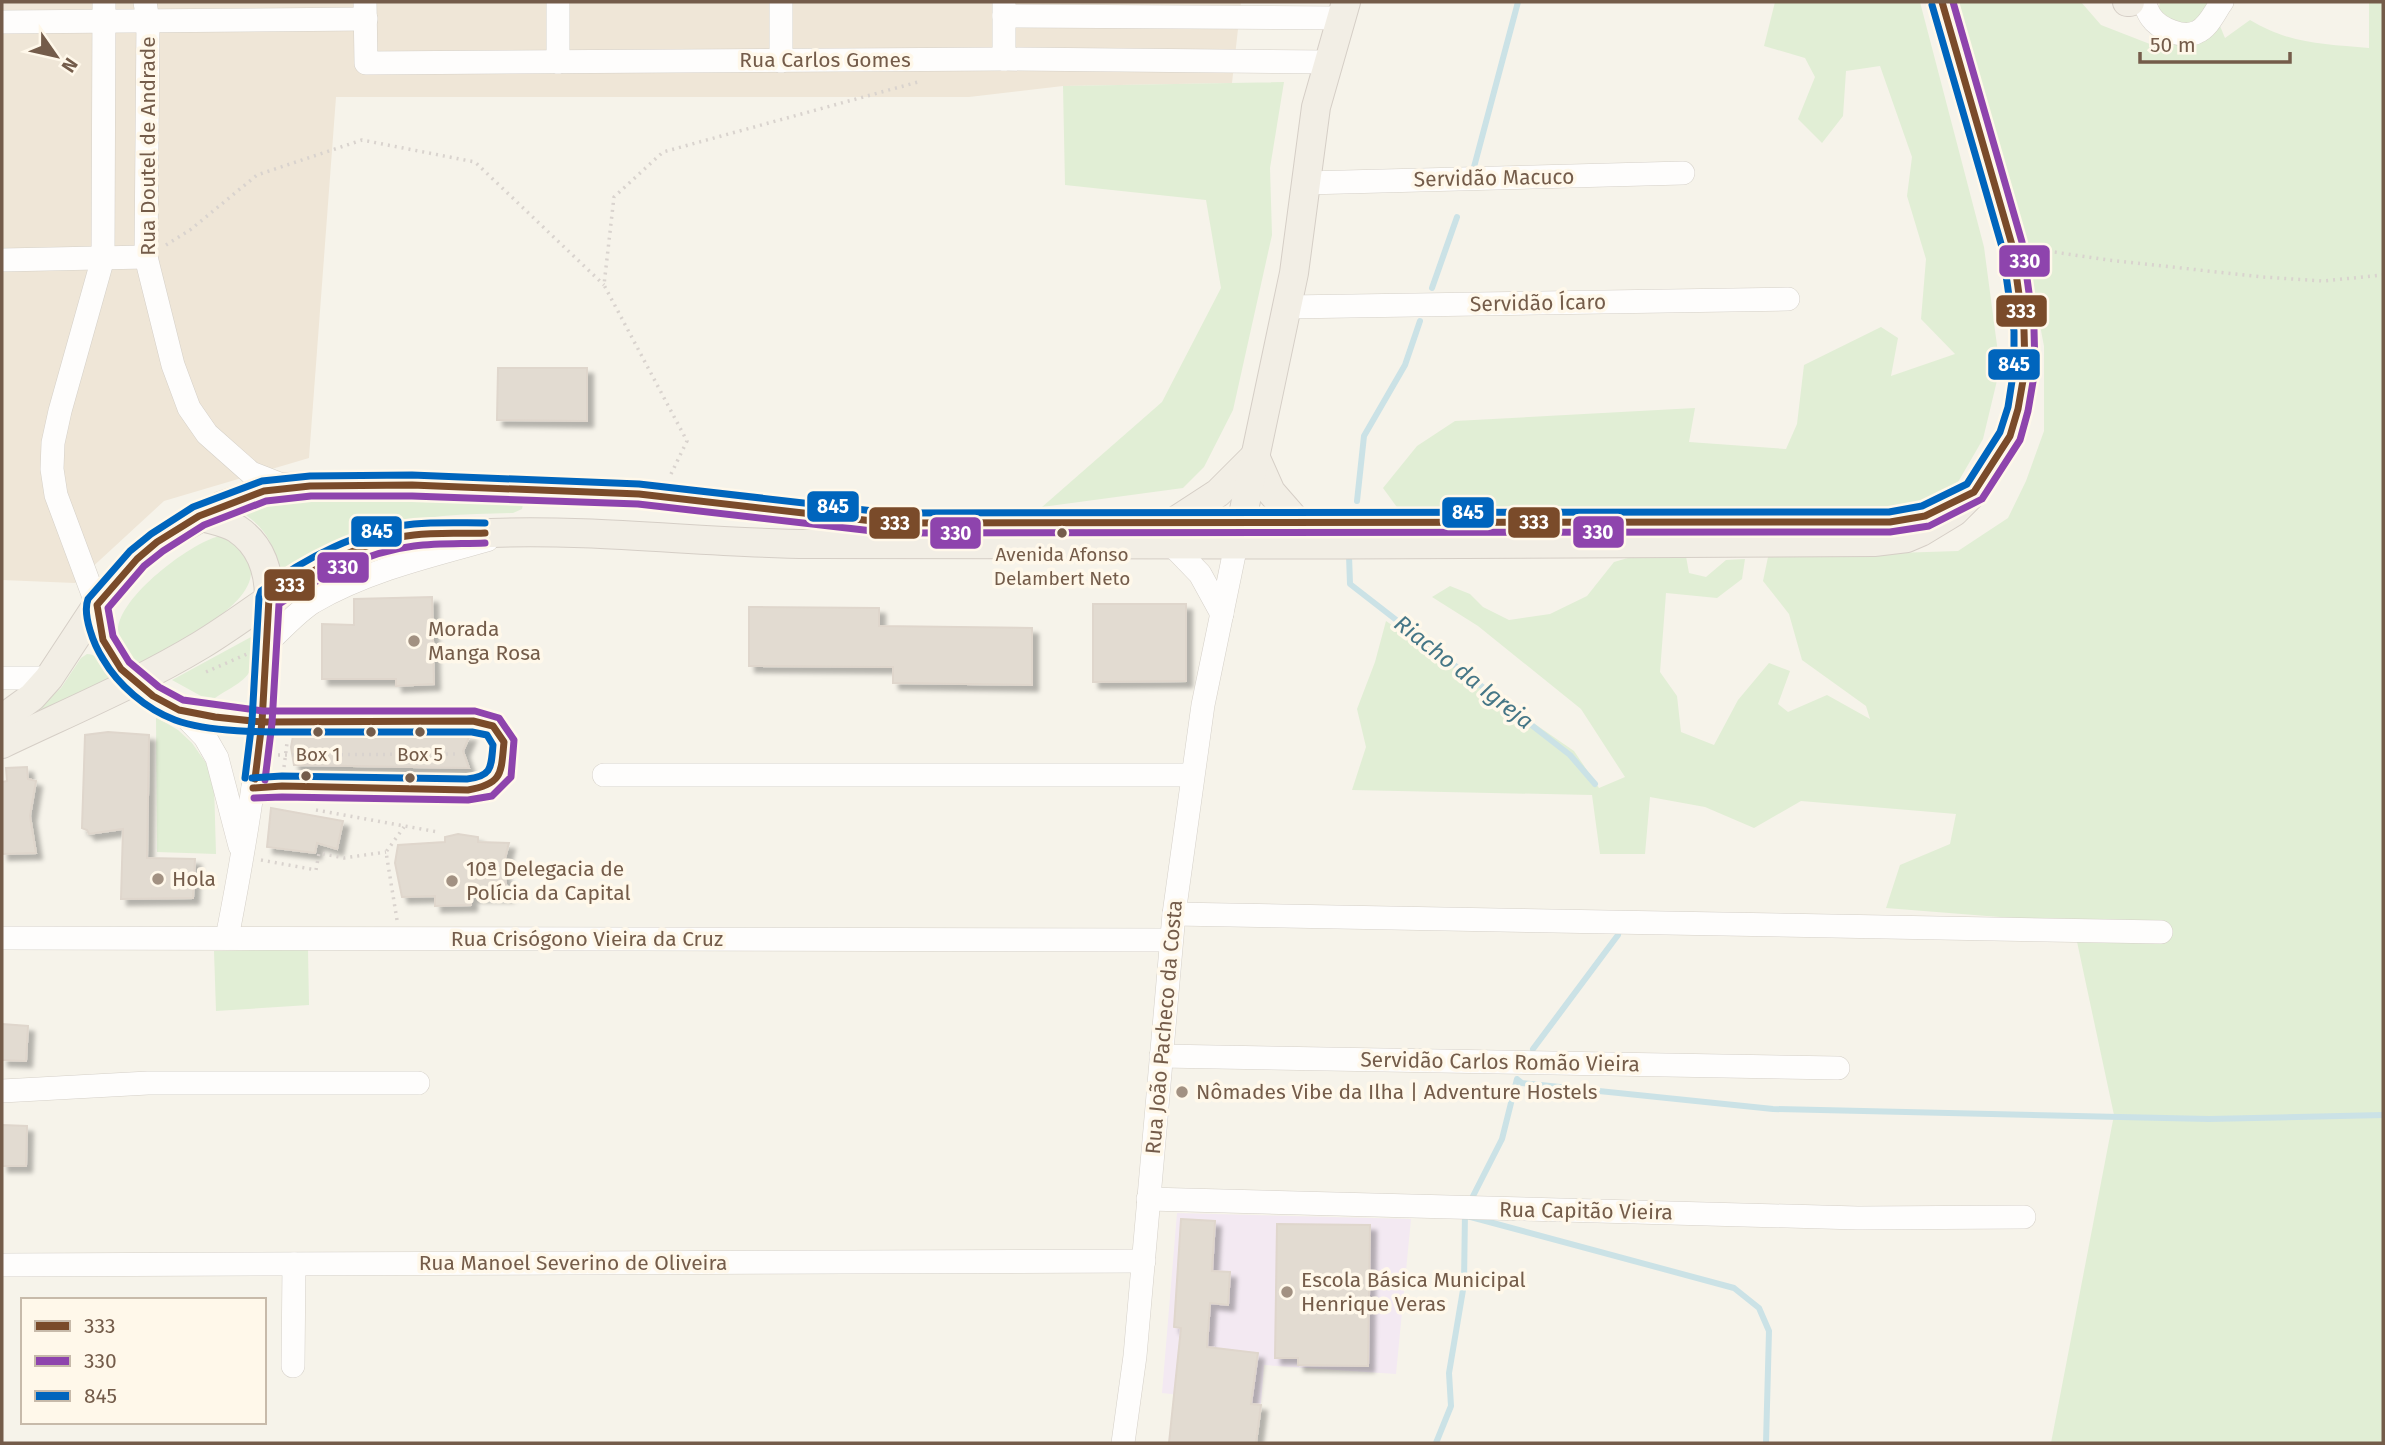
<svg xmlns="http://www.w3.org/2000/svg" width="2385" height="1445" font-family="'Fira Sans',sans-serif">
<defs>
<filter id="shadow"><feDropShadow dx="6" dy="6" stdDeviation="2" flood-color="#0004"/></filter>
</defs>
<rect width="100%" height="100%" fill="#f6f3ea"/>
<!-- residential -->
<polygon fill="#efe6d7" points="2,2 1241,2 1232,83 1063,86 969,97 336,97 309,458 164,501 75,583 2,580"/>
<!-- education -->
<polygon fill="#f3e9f2" points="1177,1213 1411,1219 1396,1374 1264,1365 1261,1404 1162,1393"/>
<!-- green -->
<g fill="#e1eed5">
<polygon points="1775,2 1920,2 1984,247 2000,368 1983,439 1954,489 1905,510 1399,510 1383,488 1417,446 1455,421 1695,408 1689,442 1786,449 1797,424 1804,365 1881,327 1898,338 1891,376 1955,354 1921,319 1926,259 1907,196 1912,157 1880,66 1846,71 1843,116 1822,143 1798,119 1815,77 1805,58 1764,46"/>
<path d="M1955,2h126l20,23 54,21 1,-21 4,-23h50l15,36 25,-18c40,24 73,24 119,28v-46h14v1441h-332l63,-328 -41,-192 -187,-15 14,-43 50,-21 6,-30 -155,-13 -47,27 -49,-21 -55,-10 -5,57h-45l-8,-59 -240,-5 14,-43 -9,-38 18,-47 11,-41 188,130 25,37 26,-11 -44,-68 -103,-83 -46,-29 18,-11 20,8 13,13 26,13 41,-6 37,-18 27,-34 24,-7 47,-4 4,22 17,4 20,-17 19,-1 -3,20 -25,19 -51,-5 -6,79 17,24 4,36 33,13 24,-45 31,-37 21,8 -12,33 10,8 39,-17 43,24 -4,-13 -64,-46 -13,-46 -26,-33 5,-24 190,-6 50,-33 18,-37 18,-50v-85l-18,-93z"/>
<polygon points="1284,82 1270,168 1272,235 1233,410 1204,467 1183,488 1042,507 1162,402 1221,288 1206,200 1065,185 1063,86"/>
<path d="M334,497l189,7 -1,5 -9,4c-23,1 -47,1 -70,3 -56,6 -110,26 -158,54l-7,-3c-6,-25 -11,-36 -32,-52 14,-15 67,-16 88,-18z"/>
<path d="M219,536l22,9c3,8 10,18 10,26 2,37 -83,77 -111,93h-5c-8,-11 -17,-20 -17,-34 1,-33 71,-86 101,-94z"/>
<path d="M251,637c7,41 -5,41 -36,61l-14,-2 -29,-16z"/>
<path d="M87,654c14,0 20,17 27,28l-92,41 39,-35 20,-30z"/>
<polygon points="156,717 178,730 192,743 206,763 214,784 216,854 157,852"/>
<polygon points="308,949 309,1005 216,1011 214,951"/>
</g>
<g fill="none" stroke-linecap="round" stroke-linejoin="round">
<!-- stream -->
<g stroke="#cbe2e6" stroke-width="6">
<polyline points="1474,167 1518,2"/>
<polyline points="1432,288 1457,217"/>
<polyline points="1357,501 1364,436 1405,365 1420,321"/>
<polyline points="1349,555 1350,584 1570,755 1595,784"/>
<polyline points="1533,1049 1618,935"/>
<polyline points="1470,1202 1502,1139 1517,1079 1522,1083 1773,1109 2209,1119 2383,1115"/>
<polyline points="1467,1216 1734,1288 1759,1308 1769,1331 1766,1443"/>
<polyline points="1436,1443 1451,1406 1449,1373 1464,1284 1465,1212"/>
</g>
</g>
<!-- building -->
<g fill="#e2dbd1" stroke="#dfd6cc" stroke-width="2" filter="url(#shadow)">
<polygon points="498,368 587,368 587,421 497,420"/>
<polygon points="432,597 434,684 396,686 396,679 322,679 322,624 354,625 354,599"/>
<polygon points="1093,604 1186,604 1186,681 1093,682"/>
<polygon points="749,607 879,608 879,626 1032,628 1032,685 893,683 893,667 749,666"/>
<polygon points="108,732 149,735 147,858 195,859 193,898 121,899 123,829 89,834 87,830 82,828 85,735"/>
<polygon points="470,735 463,751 469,768 294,765 291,747 293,736"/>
<polygon points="27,767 28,779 36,781 30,816 36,853 2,854 2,782 7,781 6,768"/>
<polygon points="271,808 343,821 337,849 317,843 315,853 267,847"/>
<polygon points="458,834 478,837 478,842 509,843 503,866 508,896 471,896 471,905 435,906 435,896 402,897 395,863 398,845 445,842 445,837"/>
<polygon points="2,1024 28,1026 26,1061 2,1060"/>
<polygon points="2,1125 27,1126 26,1166 2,1166"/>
<polygon points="1181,1219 1215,1221 1212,1271 1230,1272 1228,1305 1210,1303 1207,1347 1258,1353 1251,1404 1261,1405 1256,1443 1169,1443 1181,1328 1174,1327"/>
<polygon points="1277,1224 1370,1225 1368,1366 1298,1365 1298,1358 1275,1358"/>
</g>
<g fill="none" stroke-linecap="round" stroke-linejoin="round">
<defs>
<g id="minor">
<polyline points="145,2 148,21 146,257 173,365 189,408 207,434 251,473 287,487"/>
<polyline points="365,2 366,63 1004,59 1329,62"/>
<polyline points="781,2 781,61"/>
<path d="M2144,2c2,5 4,11 7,15 8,12 33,22 46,15 12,-5 18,-21 25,-30"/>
<polyline points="1004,3 1004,59"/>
<polyline points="1004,16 1342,18"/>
<polyline points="2,22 366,19"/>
<polyline points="558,62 558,2"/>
<polyline points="1306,183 1683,173"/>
<polyline points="2,260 146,257"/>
<polyline points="1288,307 1788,299"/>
<polyline points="1172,545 1200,574 1222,614"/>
<polyline points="97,605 56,495 52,469 53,443 60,411 103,258 104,2"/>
<path d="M268,642c14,-13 29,-30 45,-40 53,-31 116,-46 174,-62"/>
<polyline points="2,678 49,678"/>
<polyline points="134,681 153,696 179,710 205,737 217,758 240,846"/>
<path d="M179,710c94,19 197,11 294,11l20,5 11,16 -3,31 -14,14 -19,3 -186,-4 -29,2"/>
<polyline points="604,775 1192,775"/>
<polyline points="1174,914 2161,932"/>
<polyline points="2,938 1171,940"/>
<path d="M227,938c22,-113 40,-225 42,-340"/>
<polyline points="1161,1056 1838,1068"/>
<polyline points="2,1091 148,1083 418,1083"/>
<polyline points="1148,1199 1858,1218 2024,1217"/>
<polyline points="2,1265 1144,1261"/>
<polyline points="293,1366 294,1264"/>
<polyline points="1123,1443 1135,1356 1174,914 1203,705 1236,545"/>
</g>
<g id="major">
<polyline points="2127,2 2130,2"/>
<polyline points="1255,456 1271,492 1299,524"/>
<path d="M199,516c12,4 28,6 38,13 24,16 32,42 32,69"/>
<polyline points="1172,523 1218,493 1255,456"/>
<polyline points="1237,543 1294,273 1316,107 1346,2"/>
<path d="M97,605c2,32 13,54 37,76"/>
<polyline points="2,719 32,697 49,678 97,605 137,559 157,542 221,506 264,491 287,487 412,485 639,494 890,523 1260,524 1890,522 1921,517"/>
<path d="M2,744c67,-32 136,-61 199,-99 58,-35 108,-83 175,-101 38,-10 76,-10 115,-11 106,-4 213,10 319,11 355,2 709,0 1064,-2l33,-4 14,-6 33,-20 20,-20 36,-56 8,-27 7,-40 -1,-39 -12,-85 -70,-243"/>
</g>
</defs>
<!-- minor casing -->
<use href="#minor" stroke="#d5d0c8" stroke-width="24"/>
<!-- major casing -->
<use href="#major" stroke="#d5cec6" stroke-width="30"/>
<!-- path -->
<g stroke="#d9d3ce" stroke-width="3.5" stroke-dasharray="2 5" stroke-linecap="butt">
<polyline points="166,245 190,230 257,175 362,140 475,162 604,285"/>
<polyline points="2034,249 2108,260 2263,277 2323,281 2383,275"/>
<polyline points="671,474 687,441 604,285 614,197 663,152 918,82"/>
<polyline points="206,672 247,654"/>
<polyline points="278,755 455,754"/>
<polyline points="284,767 287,743"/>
<polyline points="316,810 438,832"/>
<polyline points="261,860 316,870 319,853 344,858 386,852"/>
<polyline points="397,920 386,852 404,827"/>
</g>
<!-- minor -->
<use href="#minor" stroke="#fefdfc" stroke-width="23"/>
<!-- major -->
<use href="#major" stroke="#f2eee5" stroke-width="28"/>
<defs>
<g id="bus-1">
<path d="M255,779l7,-57 7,-124c45,-29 91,-57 145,-63 23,-3 47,-1 71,-2"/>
<path d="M253,788l29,-2 186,4c35,-6 33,-17 36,-48l-11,-16 -20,-5 -211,1 -47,-5 -36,-7 -26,-14 -32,-27 -18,-29 -6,-35 40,-46 20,-17 42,-26 65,-25 46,-5 102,-1 227,9 251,29 1000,-1 35,-6 49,-24 36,-56 8,-27 7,-40 -1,-39 -12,-85 -70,-243"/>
</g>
<g id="bus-2">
<path d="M265,780l7,-57 7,-119c42,-27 85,-52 135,-58 24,-3 48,-2 71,-3"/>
<polyline points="254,798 282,797 468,800 492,796 511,777 514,740 499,718 475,711 263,711 183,700 159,687 129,662 113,636 108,608 144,566 163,551 204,525 266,501 311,496 412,496 638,504 890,533 1890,532 1929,526 1982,499 2020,440 2028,411 2035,370 2034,329 2022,242 1953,2"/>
</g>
<g id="bus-3">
<path d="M245,778l7,-57 7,-124 2,-6c43,-33 98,-61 153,-67 23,-2 47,-1 71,-1"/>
<path d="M252,778l30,-2 185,3c25,-3 24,-11 26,-34l-6,-10 -15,-3c-52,0 -103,0 -155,0 -40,0 -104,2 -142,-12 -29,-11 -57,-35 -72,-61 -9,-14 -21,-44 -15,-60l42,-48 21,-17 42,-27 69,-26 48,-5 102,-1 227,9 252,29 998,-1 33,-6 45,-22 33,-52 8,-25 6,-39v-37l-12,-84 -70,-242"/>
</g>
</defs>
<!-- bus-1 casing -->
<use href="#bus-1" stroke="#fff8ea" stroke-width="12"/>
<!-- bus-2 casing -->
<use href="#bus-2" stroke="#fff8ea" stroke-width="12"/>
<!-- bus-3 casing -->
<use href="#bus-3" stroke="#fff8ea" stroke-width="12"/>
<!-- bus-1 -->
<use href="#bus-1" stroke="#7a4b2a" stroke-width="7"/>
<!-- bus-2 -->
<use href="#bus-2" stroke="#8e44ad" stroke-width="7"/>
<!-- bus-3 -->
<use href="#bus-3" stroke="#0065bd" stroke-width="7"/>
</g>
<!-- markers -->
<g fill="#745c4a" stroke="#fff8ea" stroke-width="2.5">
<circle cx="1062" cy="533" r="6"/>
<circle cx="318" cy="732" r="6"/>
<circle cx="371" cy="732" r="6"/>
<circle cx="420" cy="732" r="6"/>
<circle cx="306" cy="776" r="6"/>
<circle cx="410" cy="778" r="6"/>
</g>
<g fill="#a29182" stroke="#fff8ea" stroke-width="2.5">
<circle cx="414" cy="641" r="7"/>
<circle cx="158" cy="879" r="7"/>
<circle cx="452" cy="881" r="7"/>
<circle cx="1182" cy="1092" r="7"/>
<circle cx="1287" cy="1292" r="7"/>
</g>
<g text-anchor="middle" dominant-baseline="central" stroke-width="7" stroke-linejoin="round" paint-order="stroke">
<!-- bus labels -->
<g font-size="19" fill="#745c4a" stroke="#fff8ea">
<text x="1062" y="554">Avenida Afonso<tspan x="1062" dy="24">Delambert Neto</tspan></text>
<text x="318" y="754">Box 1</text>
<text x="420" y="754">Box 5</text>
</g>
<!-- street labels -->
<g font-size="21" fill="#745c4a" stroke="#fff8ea">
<text x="825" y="60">Rua Carlos Gomes</text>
<text transform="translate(148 146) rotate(-90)">Rua Doutel de Andrade</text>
<text transform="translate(1494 178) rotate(-1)">Servidão Macuco</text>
<text transform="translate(1538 303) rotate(-1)">Servidão Ícaro</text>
<text x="587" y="939">Rua Crisógono Vieira da Cruz</text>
<text transform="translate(1164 1027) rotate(-85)">Rua João Pacheco da Costa</text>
<text transform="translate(1500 1062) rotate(1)">Servidão Carlos Romão Vieira</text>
<text transform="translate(1586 1211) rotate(1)">Rua Capitão Vieira</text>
<text x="573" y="1263">Rua Manoel Severino de Oliveira</text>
</g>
<!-- poi labels -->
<g font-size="21" fill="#745c4a" stroke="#fff8ea" text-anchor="start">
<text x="428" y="629">Morada<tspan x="428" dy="24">Manga Rosa</tspan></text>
<text x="466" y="869">10ª Delegacia de<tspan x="466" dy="24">Polícia da Capital</tspan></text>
<text x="172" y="879">Hola</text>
<text x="1196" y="1092">Nômades Vibe da Ilha | Adventure Hostels</text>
<text x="1301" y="1280">Escola Básica Municipal<tspan x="1301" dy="24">Henrique Veras</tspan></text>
</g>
<!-- water labels -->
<g font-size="23" font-style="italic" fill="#457686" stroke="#fff8ea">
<text transform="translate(1464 672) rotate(38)">Riacho da Igreja</text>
</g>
</g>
<g stroke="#fff8ea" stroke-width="2.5">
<rect x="1998" y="244" width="53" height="34" rx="7" fill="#8e44ad"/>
<rect x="1995" y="294" width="53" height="34" rx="7" fill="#7a4b2a"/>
<rect x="1987" y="348" width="54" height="33" rx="7" fill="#0065bd"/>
<rect x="806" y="490" width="54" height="33" rx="7" fill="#0065bd"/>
<rect x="1441" y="496" width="54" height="33" rx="7" fill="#0065bd"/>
<rect x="1507" y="506" width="54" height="33" rx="7" fill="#7a4b2a"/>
<rect x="868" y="506" width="53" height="34" rx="7" fill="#7a4b2a"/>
<rect x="350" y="515" width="53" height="33" rx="7" fill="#0065bd"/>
<rect x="1572" y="515" width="53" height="34" rx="7" fill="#8e44ad"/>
<rect x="929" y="516" width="53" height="34" rx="7" fill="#8e44ad"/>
<rect x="316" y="551" width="54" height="33" rx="7" fill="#8e44ad"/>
<rect x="263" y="568" width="53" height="34" rx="7" fill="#7a4b2a"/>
</g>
<g font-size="19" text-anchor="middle" font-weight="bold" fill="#fff">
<text x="2025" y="268">330</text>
<text x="2021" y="318">333</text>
<text x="2014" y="371">845</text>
<text x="833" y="513">845</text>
<text x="1468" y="519">845</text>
<text x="1534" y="529">333</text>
<text x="895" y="530">333</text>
<text x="377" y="538">845</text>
<text x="1598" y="539">330</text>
<text x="956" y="540">330</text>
<text x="343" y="574">330</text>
<text x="290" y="592">333</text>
</g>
<!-- border -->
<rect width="2385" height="1445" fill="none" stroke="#745c4a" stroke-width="7"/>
<!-- legend -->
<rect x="21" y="1298" width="245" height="126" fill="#fff8ea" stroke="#c7baaa" stroke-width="2"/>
<rect x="35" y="1321" width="35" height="10" fill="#7a4b2a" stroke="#c7baaa" stroke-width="2"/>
<text x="84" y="1333" font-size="21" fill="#745c4a">333</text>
<rect x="35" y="1356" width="35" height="10" fill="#8e44ad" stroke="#c7baaa" stroke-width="2"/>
<text x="84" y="1368" font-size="21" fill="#745c4a">330</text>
<rect x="35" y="1391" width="35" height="10" fill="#0065bd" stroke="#c7baaa" stroke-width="2"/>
<text x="84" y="1403" font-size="21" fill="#745c4a">845</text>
<!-- north arrow -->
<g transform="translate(56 56) rotate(124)" stroke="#fff8ea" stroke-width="5" paint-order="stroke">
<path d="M0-5L12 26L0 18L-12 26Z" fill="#745c4a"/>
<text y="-10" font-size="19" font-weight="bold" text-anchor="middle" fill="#745c4a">N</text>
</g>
<!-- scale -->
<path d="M2140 52v10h150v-10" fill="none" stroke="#745c4a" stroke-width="3.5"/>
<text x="2150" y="52" font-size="21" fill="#745c4a" stroke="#fff8ea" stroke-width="5" paint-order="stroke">50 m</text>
</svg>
